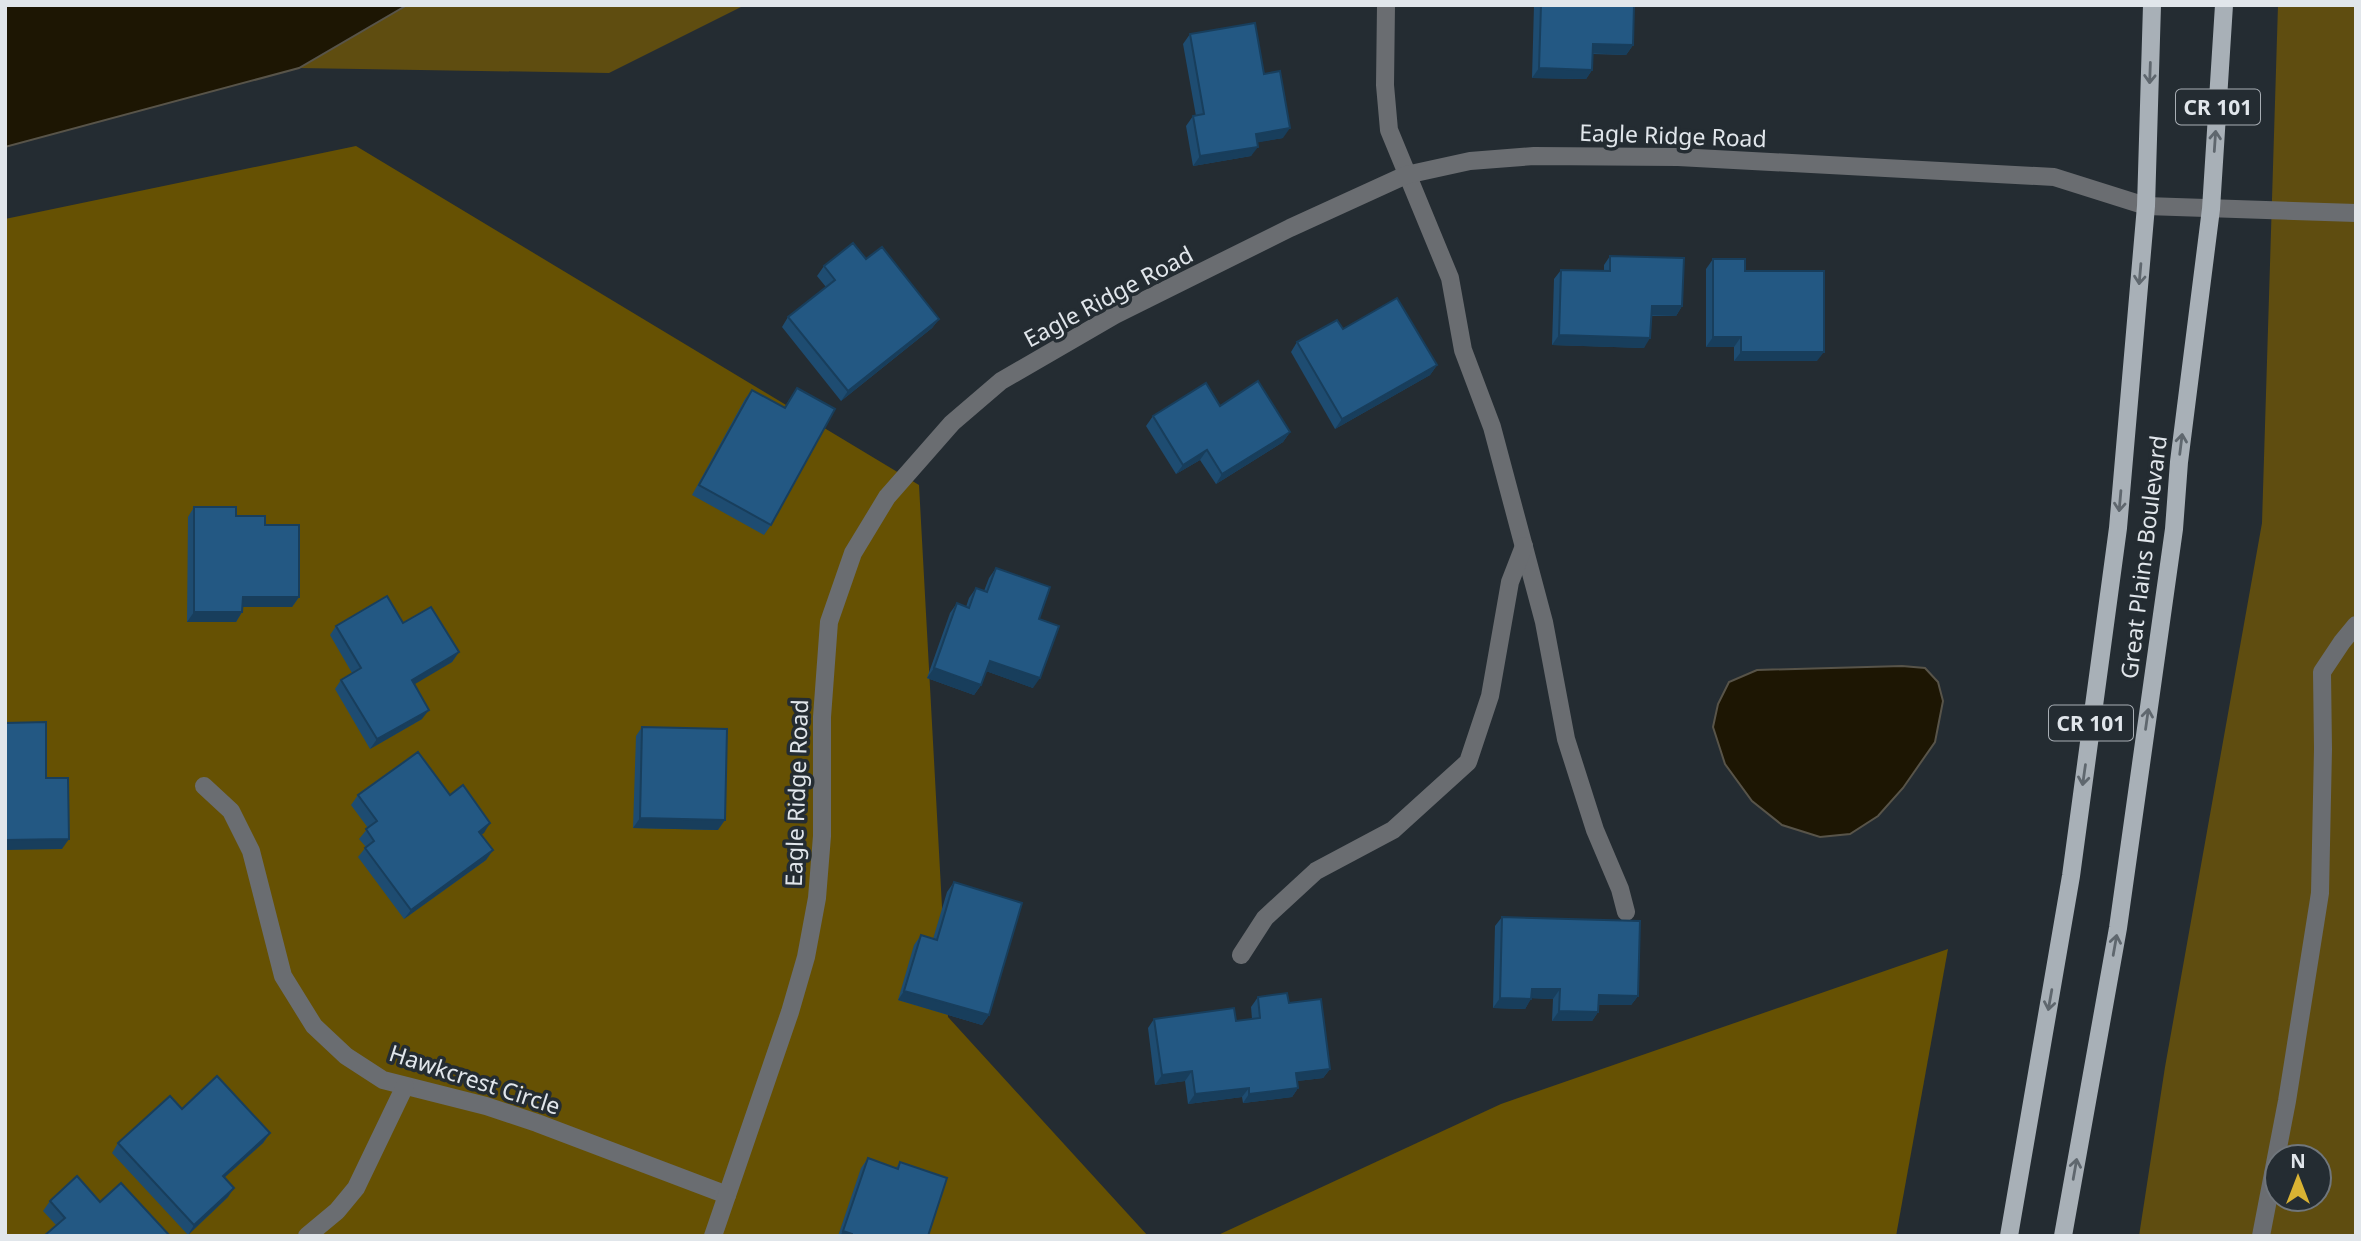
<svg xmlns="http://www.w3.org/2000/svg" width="2361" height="1241" font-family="'Noto Sans',sans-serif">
<rect width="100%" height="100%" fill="#242c32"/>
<!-- green -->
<g fill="#5f4d10" fill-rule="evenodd">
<polygon points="407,5 745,5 609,73 299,68"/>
<path d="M2278,5h78v1231h-217l26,-169 97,-544zM2277,1157h42v42h-42z"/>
</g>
<!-- forest -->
<g fill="#665103">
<polygon points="356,146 919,485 948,1017 1148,1236 5,1236 5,219"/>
<polygon points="1948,949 1896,1236 1216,1236 1501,1104"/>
</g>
<!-- water -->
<g fill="#1d1603" stroke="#585449" stroke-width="2">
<polygon points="5,5 407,5 299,68 5,147"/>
<polygon points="1902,666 1925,668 1938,682 1943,701 1935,742 1903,788 1878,816 1850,834 1820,837 1782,825 1752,801 1725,764 1713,727 1718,704 1729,682 1757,670"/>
</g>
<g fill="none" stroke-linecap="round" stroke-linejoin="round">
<!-- minor -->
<g stroke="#6a6d71" stroke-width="18">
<polyline points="1386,5 1385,85 1389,130 1450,278 1463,350 1492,427 1544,622 1566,739 1595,830 1620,889 1626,912"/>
<polyline points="204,786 231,811 251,851 283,976 314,1026 346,1056 383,1080 486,1106 537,1123 727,1195"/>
<polyline points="1241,955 1265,918 1316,871 1393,830 1468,762 1490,696 1510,582 1524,546"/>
<polyline points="307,1236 337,1211 356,1188 405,1086"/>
<polyline points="713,1236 790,1012 806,957 817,898 822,836 822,717 829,622 853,553 887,497 952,423 1001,381 1115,315 1290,228 1406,175 1470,161 1534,156 1678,157 2054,177 2146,206 2356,213"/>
<polyline points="2261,1236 2287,1101 2320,893 2323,749 2322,672 2342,642 2356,625"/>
</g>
<!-- major -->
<g stroke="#a8b0b7" stroke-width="18">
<polyline points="2009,1236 2071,876 2118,528 2146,206 2152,5"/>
<polyline points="2063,1236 2118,928 2174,529 2179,462 2211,209 2224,5"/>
</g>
</g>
<!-- wall -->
<g fill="#1e4c71">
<polygon points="1534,5 1634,5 1633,45 1626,55 1593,54 1592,70 1586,79 1532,78"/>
<polygon points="1190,34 1264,74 1283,138 1257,142 1251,156 1193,166 1186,126 1193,116 1196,116 1183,44"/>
<polygon points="1610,256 1682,306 1676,316 1651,316 1644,348 1552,345 1554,279 1561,270 1604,271 1604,265"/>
<polygon points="866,259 939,319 932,328 841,401 782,327 788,317 826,287 817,276 824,266"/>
<polygon points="1713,259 1745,271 1817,361 1734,361 1734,347 1706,347 1706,269"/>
<polygon points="1343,329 1437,365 1430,375 1335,429 1291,352 1297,342"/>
<polygon points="797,388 771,525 764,535 692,495 745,399 752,390 784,408"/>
<polygon points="1220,406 1290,432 1283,442 1216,484 1200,460 1176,474 1146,426 1153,416"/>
<polygon points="194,507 236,516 265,525 299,597 292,607 243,607 242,612 236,622 187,622 188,517"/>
<polygon points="996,568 1039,619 1033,688 986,671 981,685 974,695 927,678 950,613 957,603 966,607 969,598 976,588 984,591 989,578"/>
<polygon points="403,623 459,652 452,662 414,684 422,719 370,749 335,689 341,680 352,673 330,635 336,626"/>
<polygon points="642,727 718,830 633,828 636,736"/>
<polygon points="358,795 450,795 490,823 481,835 493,850 486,860 404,919 358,857 366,847 359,839 368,828 351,805"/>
<polygon points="954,882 989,1015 982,1025 898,1000 914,945 921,935 933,939 947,892"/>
<polygon points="1502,917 1638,996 1631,1005 1598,1005 1598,1012 1592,1021 1552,1021 1553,999 1531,998 1525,1009 1493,1008 1495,926"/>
<polygon points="1258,997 1289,1003 1330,1069 1323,1078 1297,1081 1298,1088 1292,1097 1243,1103 1242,1097 1188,1104 1185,1081 1155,1085 1148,1028 1154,1019 1236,1021 1252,1019 1251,1007"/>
<polygon points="182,1109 270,1133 263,1143 225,1177 228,1197 188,1235 112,1153 118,1143"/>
<polygon points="868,1158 896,1168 900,1162 928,1236 838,1236 861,1168"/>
<polygon points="50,1201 100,1202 56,1225 43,1211"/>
</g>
<!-- shaded-wall -->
<g fill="#183e5c">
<polygon points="1593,44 1633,45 1626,55 1587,53"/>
<polygon points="1539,68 1592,70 1586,79 1532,78"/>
<polygon points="1290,128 1283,138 1249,144 1256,134"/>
<polygon points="1258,147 1251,156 1193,166 1200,156"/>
<polygon points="1652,306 1682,306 1676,316 1645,315"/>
<polygon points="939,319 932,328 841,401 848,391"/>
<polygon points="1559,335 1650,338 1644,348 1552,345"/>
<polygon points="1713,337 1741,337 1734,347 1706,347"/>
<polygon points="1741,352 1824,352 1817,361 1734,361"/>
<polygon points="1437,365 1430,375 1335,429 1342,419"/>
<polygon points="1290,432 1283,442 1216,484 1222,474"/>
<polygon points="1207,450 1200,460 1176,474 1183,465"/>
<polygon points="243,597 299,597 292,607 236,607"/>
<polygon points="194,612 242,612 236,622 187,622"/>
<polygon points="459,652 452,662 405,690 412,680"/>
<polygon points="990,661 1040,678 1033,688 983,670"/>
<polygon points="934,668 981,685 974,695 927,678"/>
<polygon points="429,710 422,719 370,749 377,739"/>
<polygon points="640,818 725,820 718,830 633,828"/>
<polygon points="490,823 484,833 473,841 479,832"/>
<polygon points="69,839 62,849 5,850 5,840"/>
<polygon points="493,850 486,860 404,919 411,910"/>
<polygon points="1532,989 1560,989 1553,999 1525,998"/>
<polygon points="904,991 989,1015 982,1025 898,1000"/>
<polygon points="1599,995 1638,996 1631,1005 1592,1005"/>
<polygon points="1500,998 1531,999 1525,1009 1493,1008"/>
<polygon points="1559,1011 1598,1012 1592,1021 1552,1021"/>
<polygon points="1330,1069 1323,1078 1289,1082 1296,1073"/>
<polygon points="1192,1071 1185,1081 1155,1085 1162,1075"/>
<polygon points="1249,1088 1242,1097 1188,1104 1195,1094"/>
<polygon points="1298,1088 1292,1097 1243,1103 1249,1094"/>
<polygon points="270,1133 263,1143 216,1185 223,1176"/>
<polygon points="234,1188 228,1197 188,1235 194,1225"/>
<polygon points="843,1231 852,1234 851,1236 840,1236"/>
</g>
<!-- building -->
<g fill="#235883" stroke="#183e5c" stroke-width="2">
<polygon points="1541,5 1634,5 1633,45 1593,44 1592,70 1539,68"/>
<polygon points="1255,23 1264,74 1280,71 1290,128 1256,134 1258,147 1200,156 1193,116 1204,114 1190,34"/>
<polygon points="853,243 866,259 882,247 939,319 848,391 788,317 835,280 824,266"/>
<polygon points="1610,256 1684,258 1682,306 1652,306 1650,338 1559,335 1561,270 1610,271"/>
<polygon points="1713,259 1745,259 1745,271 1824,271 1824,352 1741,352 1741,337 1713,337"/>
<polygon points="1397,298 1437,365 1342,419 1297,342 1337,320 1343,329"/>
<polygon points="1258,381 1290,432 1222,474 1207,450 1183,465 1153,416 1206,383 1220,406"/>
<polygon points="797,388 835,409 771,525 699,485 752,390 785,408"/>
<polygon points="194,507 236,507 236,516 265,516 265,525 299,525 299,597 243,597 242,612 194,612"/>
<polygon points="996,568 1050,587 1039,619 1059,626 1040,678 990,661 981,685 934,668 957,603 969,608 976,588 987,592"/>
<polygon points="387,596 403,623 431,607 459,652 412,680 429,710 377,739 341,680 361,668 336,626"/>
<polygon points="46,722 46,778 68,778 69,839 5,840 5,723"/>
<polygon points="642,727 727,729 725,820 640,818"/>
<polygon points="418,752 450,795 463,785 490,823 479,832 493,850 411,910 365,848 374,841 366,829 377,821 358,795"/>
<polygon points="954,882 1022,903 989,1015 904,991 921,935 937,940"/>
<polygon points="1502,917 1640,921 1638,996 1599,995 1598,1012 1559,1011 1560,989 1532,989 1531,999 1500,998"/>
<polygon points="1287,993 1289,1003 1321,999 1330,1069 1296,1073 1298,1088 1249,1094 1249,1088 1195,1094 1192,1071 1162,1075 1154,1019 1234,1008 1236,1021 1260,1018 1258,997"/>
<polygon points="217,1076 270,1133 223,1176 234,1188 194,1225 118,1143 170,1096 182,1109"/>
<polygon points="868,1158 898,1169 900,1162 947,1178 928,1236 852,1236 852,1234 843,1231"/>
<polygon points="77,1176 100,1202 121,1183 170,1236 44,1236 65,1218 50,1201"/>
</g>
<!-- one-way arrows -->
<defs><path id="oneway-shaft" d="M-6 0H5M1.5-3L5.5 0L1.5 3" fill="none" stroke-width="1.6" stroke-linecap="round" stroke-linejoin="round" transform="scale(1.75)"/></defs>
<g stroke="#5f676e">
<use href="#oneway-shaft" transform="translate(2150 73) rotate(92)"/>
<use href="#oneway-shaft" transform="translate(2215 141) rotate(-86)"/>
<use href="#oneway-shaft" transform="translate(2140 274) rotate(95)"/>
<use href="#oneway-shaft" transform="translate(2181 444) rotate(-83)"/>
<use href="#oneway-shaft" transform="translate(2120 501) rotate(95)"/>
<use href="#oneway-shaft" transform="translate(2147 719) rotate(-82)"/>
<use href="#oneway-shaft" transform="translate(2084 775) rotate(98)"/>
<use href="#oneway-shaft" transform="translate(2115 945) rotate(-80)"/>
<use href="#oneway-shaft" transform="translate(2050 1000) rotate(100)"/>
<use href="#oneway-shaft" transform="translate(2075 1169) rotate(-80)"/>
</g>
<g text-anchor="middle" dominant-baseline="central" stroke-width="7" stroke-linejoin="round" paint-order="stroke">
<!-- shield labels -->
<g fill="#242c32" stroke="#a8aeb4" stroke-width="2">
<rect x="2176" y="89.5" width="84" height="35" rx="5"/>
<rect x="2049" y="705.5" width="84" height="35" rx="5"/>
</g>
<g font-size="21" font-weight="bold" fill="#e1e6eb">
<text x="2218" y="107">CR 101</text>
<text x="2091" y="723">CR 101</text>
</g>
<!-- street labels -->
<g font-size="23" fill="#e1e6eb" stroke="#242c32">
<text transform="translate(1673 135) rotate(2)">Eagle Ridge Road</text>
<text transform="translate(1108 296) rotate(-28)">Eagle Ridge Road</text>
<text transform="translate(2143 557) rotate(-83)">Great Plains Boulevard</text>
<text transform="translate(796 793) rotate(-88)">Eagle Ridge Road</text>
<text transform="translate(475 1079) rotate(18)">Hawkcrest Circle</text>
</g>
</g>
<!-- border -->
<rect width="2361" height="1241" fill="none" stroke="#e1e6eb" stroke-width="14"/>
<!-- north arrow -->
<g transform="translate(2298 1178)"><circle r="33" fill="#242c32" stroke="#70767c" stroke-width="2"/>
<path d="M0-5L12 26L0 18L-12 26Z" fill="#dab333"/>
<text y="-10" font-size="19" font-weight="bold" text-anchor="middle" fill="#e1e6eb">N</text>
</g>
</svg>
